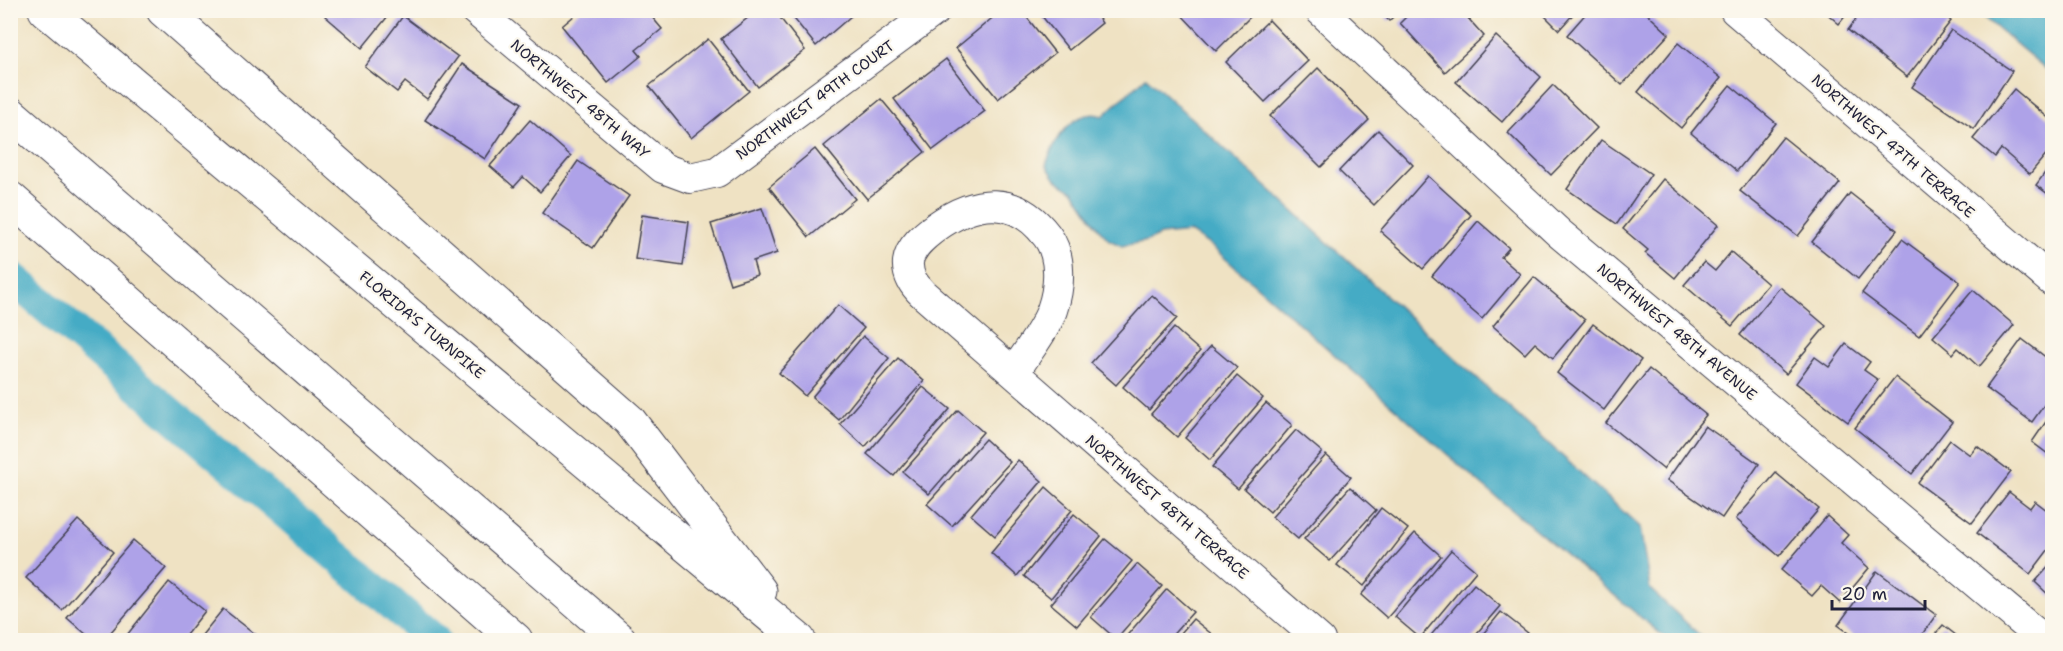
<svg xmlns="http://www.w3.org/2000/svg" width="2063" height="651" font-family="'Shantell Sans',sans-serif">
<rect width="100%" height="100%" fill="#fbf7ec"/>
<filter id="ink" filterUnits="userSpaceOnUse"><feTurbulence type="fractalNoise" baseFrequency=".0167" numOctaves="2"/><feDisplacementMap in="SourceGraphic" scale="12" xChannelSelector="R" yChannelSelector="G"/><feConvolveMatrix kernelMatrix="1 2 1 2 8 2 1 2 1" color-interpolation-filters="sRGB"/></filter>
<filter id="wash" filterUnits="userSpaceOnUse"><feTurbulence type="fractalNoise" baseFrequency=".008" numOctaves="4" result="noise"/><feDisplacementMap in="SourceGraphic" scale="24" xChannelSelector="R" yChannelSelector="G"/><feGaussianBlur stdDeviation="1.35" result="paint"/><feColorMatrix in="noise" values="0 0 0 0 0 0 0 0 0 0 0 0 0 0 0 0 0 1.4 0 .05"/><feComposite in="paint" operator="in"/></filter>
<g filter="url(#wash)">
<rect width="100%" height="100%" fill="#efe2c3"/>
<!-- water -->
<g fill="#45abc5" stroke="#346680" stroke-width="1.5">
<polygon points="1977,11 2052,11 2052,74"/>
<path d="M1146,77l494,450 10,62 55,51h-37l-186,-155 -272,-240 -20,-13 -30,3 -13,6 -25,5 -13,-6 -10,-11 -25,-38 -18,-11 -10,-15c7,-23 28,-59 57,-49z"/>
</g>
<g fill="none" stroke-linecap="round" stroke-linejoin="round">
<!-- canal -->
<polyline stroke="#45abc5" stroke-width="33" points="10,276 434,640"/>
</g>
<g id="blocks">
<!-- building -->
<g fill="#aea2e8">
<polygon points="330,10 393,10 362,48 325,16"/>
<polygon points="581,10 646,10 662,29 636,50 641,56 608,83 562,26"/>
<polygon points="758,10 774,10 805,50 758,87 721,39"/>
<polygon points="787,10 858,10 816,46"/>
<polygon points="1002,10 1021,10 1055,53 998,99 956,48"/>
<polygon points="1037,10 1098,10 1095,13 1102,23 1069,50"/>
<polygon points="1177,10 1257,10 1216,51"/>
<polygon points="1379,10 1400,10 1389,21"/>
<polygon points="1413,10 1472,10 1466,16 1484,36 1445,72 1400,23"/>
<polygon points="1539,10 1577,10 1559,30"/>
<polygon points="1589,10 1643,10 1669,34 1622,85 1567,35"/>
<polygon points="1823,10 1850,10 1839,24"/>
<polygon points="1863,10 1905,10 1910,15 1913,10 1938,10 1951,21 1907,77 1848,30"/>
<polygon points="403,16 458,57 427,99 405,82 397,92 365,67"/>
<polygon points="1269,20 1308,61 1265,102 1226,62"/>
<polygon points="1951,30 2012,71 1974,129 1912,87"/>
<polygon points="1496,36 1541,77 1502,122 1456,82"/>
<polygon points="708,39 749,91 691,138 649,86"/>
<polygon points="1678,43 1721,78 1681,128 1638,92"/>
<polygon points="946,59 985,111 933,150 894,99"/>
<polygon points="462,64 522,103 485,159 425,120"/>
<polygon points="1318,68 1369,120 1321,167 1270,116"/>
<polygon points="1553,85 1597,128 1551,175 1508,133"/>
<polygon points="1730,85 1776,123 1737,171 1691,133"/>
<polygon points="2014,89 2052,121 2052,147 2030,174 2001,149 1995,157 1973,139"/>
<polygon points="881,99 925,152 867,199 824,146"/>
<polygon points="530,120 571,156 540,192 523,177 514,187 490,166"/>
<polygon points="1378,130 1413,165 1374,205 1339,171"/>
<polygon points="1783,137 1840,183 1798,236 1740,191"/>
<polygon points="1601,140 1651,174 1617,224 1567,189"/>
<polygon points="815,149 855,199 809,237 769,187"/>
<polygon points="578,161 629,196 593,248 542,213"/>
<polygon points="2052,163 2052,197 2036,185"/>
<polygon points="1428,176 1471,215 1423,269 1380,231"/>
<polygon points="1663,179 1718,225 1675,278 1645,253 1648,250 1623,229"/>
<polygon points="1850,193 1897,230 1858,279 1812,242"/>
<polygon points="762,208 777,253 753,261 757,275 730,284 711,224"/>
<polygon points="642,215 689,222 683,266 635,259"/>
<polygon points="1478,221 1509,248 1501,257 1520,274 1482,319 1432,276"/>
<polygon points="1902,239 1960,282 1919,336 1862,293"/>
<polygon points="1731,252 1768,284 1732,326 1684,285 1704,262 1715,271"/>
<polygon points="1534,277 1585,320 1553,358 1535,343 1525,354 1493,326"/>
<polygon points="1780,287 1826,326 1786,374 1740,335"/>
<polygon points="1973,290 2014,325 1979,367 1958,348 1953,354 1933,337"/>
<polygon points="1152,295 1177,318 1116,385 1091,363"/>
<polygon points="838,305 864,328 805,396 779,373"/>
<polygon points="1593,324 1641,360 1604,410 1557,373"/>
<polygon points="1174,328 1200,351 1149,410 1123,387"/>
<polygon points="863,336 889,358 839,420 812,397"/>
<polygon points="2022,339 2052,362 2052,394 2032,422 1986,388"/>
<polygon points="1846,344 1870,362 1864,370 1878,380 1848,422 1796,383 1815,357 1829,367"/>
<polygon points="1211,346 1237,368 1177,437 1151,414"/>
<polygon points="898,358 924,381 865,447 840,424"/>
<polygon points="1649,369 1706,415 1663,469 1606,423"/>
<polygon points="1237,376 1263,398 1210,460 1185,438"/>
<polygon points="1895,377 1952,422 1912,474 1855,428"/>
<polygon points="923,387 950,409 894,476 867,454"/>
<polygon points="1266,403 1292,425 1238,489 1212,467"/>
<polygon points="958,410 983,432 929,494 903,472"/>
<polygon points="2052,413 2052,457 2032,442"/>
<polygon points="1705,426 1759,464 1722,518 1667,480"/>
<polygon points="1296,430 1322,452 1270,512 1244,489"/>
<polygon points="985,439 1010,462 952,526 927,504"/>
<polygon points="1950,440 1970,455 1977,446 2011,472 1972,523 1918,483"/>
<polygon points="1326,455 1351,477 1298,539 1272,517"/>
<polygon points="1018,460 1042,481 995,536 971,515"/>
<polygon points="1776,473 1819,509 1779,556 1736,519"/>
<polygon points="1046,487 1072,510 1017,576 991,553"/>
<polygon points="1350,487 1376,510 1330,561 1304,539"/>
<polygon points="2009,492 2030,508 2035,501 2052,514 2052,545 2030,574 1977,533"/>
<polygon points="1381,508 1408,529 1364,586 1337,565"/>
<polygon points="1074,514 1101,536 1051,598 1024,576"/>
<polygon points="1827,516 1848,535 1841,543 1869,568 1840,603 1821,586 1812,596 1781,570"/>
<polygon points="78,520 113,552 62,610 26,578"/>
<polygon points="1415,533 1441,556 1387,618 1361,595"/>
<polygon points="1105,539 1132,561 1077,626 1051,604"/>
<polygon points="133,540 166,568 104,640 93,640 67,618"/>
<polygon points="1451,550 1476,571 1420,638 1395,617"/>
<polygon points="2052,563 2052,598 2035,582"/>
<polygon points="1137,564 1162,586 1116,639 1091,617"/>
<polygon points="1877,571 1936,615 1918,640 1859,640 1838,625"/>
<polygon points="169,582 205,611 182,640 123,640"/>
<polygon points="1474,584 1500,606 1471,640 1427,640"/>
<polygon points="1167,589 1193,612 1168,640 1123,640"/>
<polygon points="223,609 259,637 257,640 198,640"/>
<polygon points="1501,612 1528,633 1522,640 1478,640"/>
<polygon points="1193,619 1219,640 1175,640"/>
<polygon points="1943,625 1962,640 1930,640"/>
</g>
</g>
</g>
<g filter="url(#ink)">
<use href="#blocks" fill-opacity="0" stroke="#413f4f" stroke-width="1.5"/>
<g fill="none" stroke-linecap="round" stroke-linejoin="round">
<defs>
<g id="street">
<polyline points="475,10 663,168 690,178 717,172 936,10"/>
<polyline points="1320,10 1559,233 2044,640"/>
<polyline points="1735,10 2052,281"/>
<path d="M1014,373c12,-20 30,-41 38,-63 8,-23 10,-54 -5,-74 -32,-42 -72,-37 -111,-9 -12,9 -26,20 -28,35 -1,14 6,23 15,32l397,346"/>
</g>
<g id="highway">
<polyline points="45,10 799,640"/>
<polyline points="163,10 629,420 760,591"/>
<polyline points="10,113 620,640"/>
<polyline points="10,198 516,640"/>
</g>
</defs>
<!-- street casing -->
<use href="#street" stroke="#413f4f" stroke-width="32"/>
<!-- highway casing -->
<use href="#highway" stroke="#413f4f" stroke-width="35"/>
<!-- street -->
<use href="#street" stroke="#fff" stroke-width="30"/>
<!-- highway -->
<use href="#highway" stroke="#fff" stroke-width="33"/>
</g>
</g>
<g text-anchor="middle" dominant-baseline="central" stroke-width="4.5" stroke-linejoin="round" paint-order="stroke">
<!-- street labels -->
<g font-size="15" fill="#22223b" stroke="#fbf7ec">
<text transform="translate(580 99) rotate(40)">NORTHWEST 48TH WAY</text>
<text transform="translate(815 100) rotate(-36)">NORTHWEST 49TH COURT</text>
<text transform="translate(1893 146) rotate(41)">NORTHWEST 47TH TERRACE</text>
<text transform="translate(422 325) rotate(40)">FLORIDA'S TURNPIKE</text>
<text transform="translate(1677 332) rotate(40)">NORTHWEST 48TH AVENUE</text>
<text transform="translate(1167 507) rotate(41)">NORTHWEST 48TH TERRACE</text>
</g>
</g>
<!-- margin -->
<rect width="2063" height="651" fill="none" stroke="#fbf7ec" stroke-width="36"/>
<!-- scale -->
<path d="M1832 600v9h93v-9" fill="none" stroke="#22223b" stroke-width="3"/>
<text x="1841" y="600" font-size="18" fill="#22223b" stroke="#fbf7ec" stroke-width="4.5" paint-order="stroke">20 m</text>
</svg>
